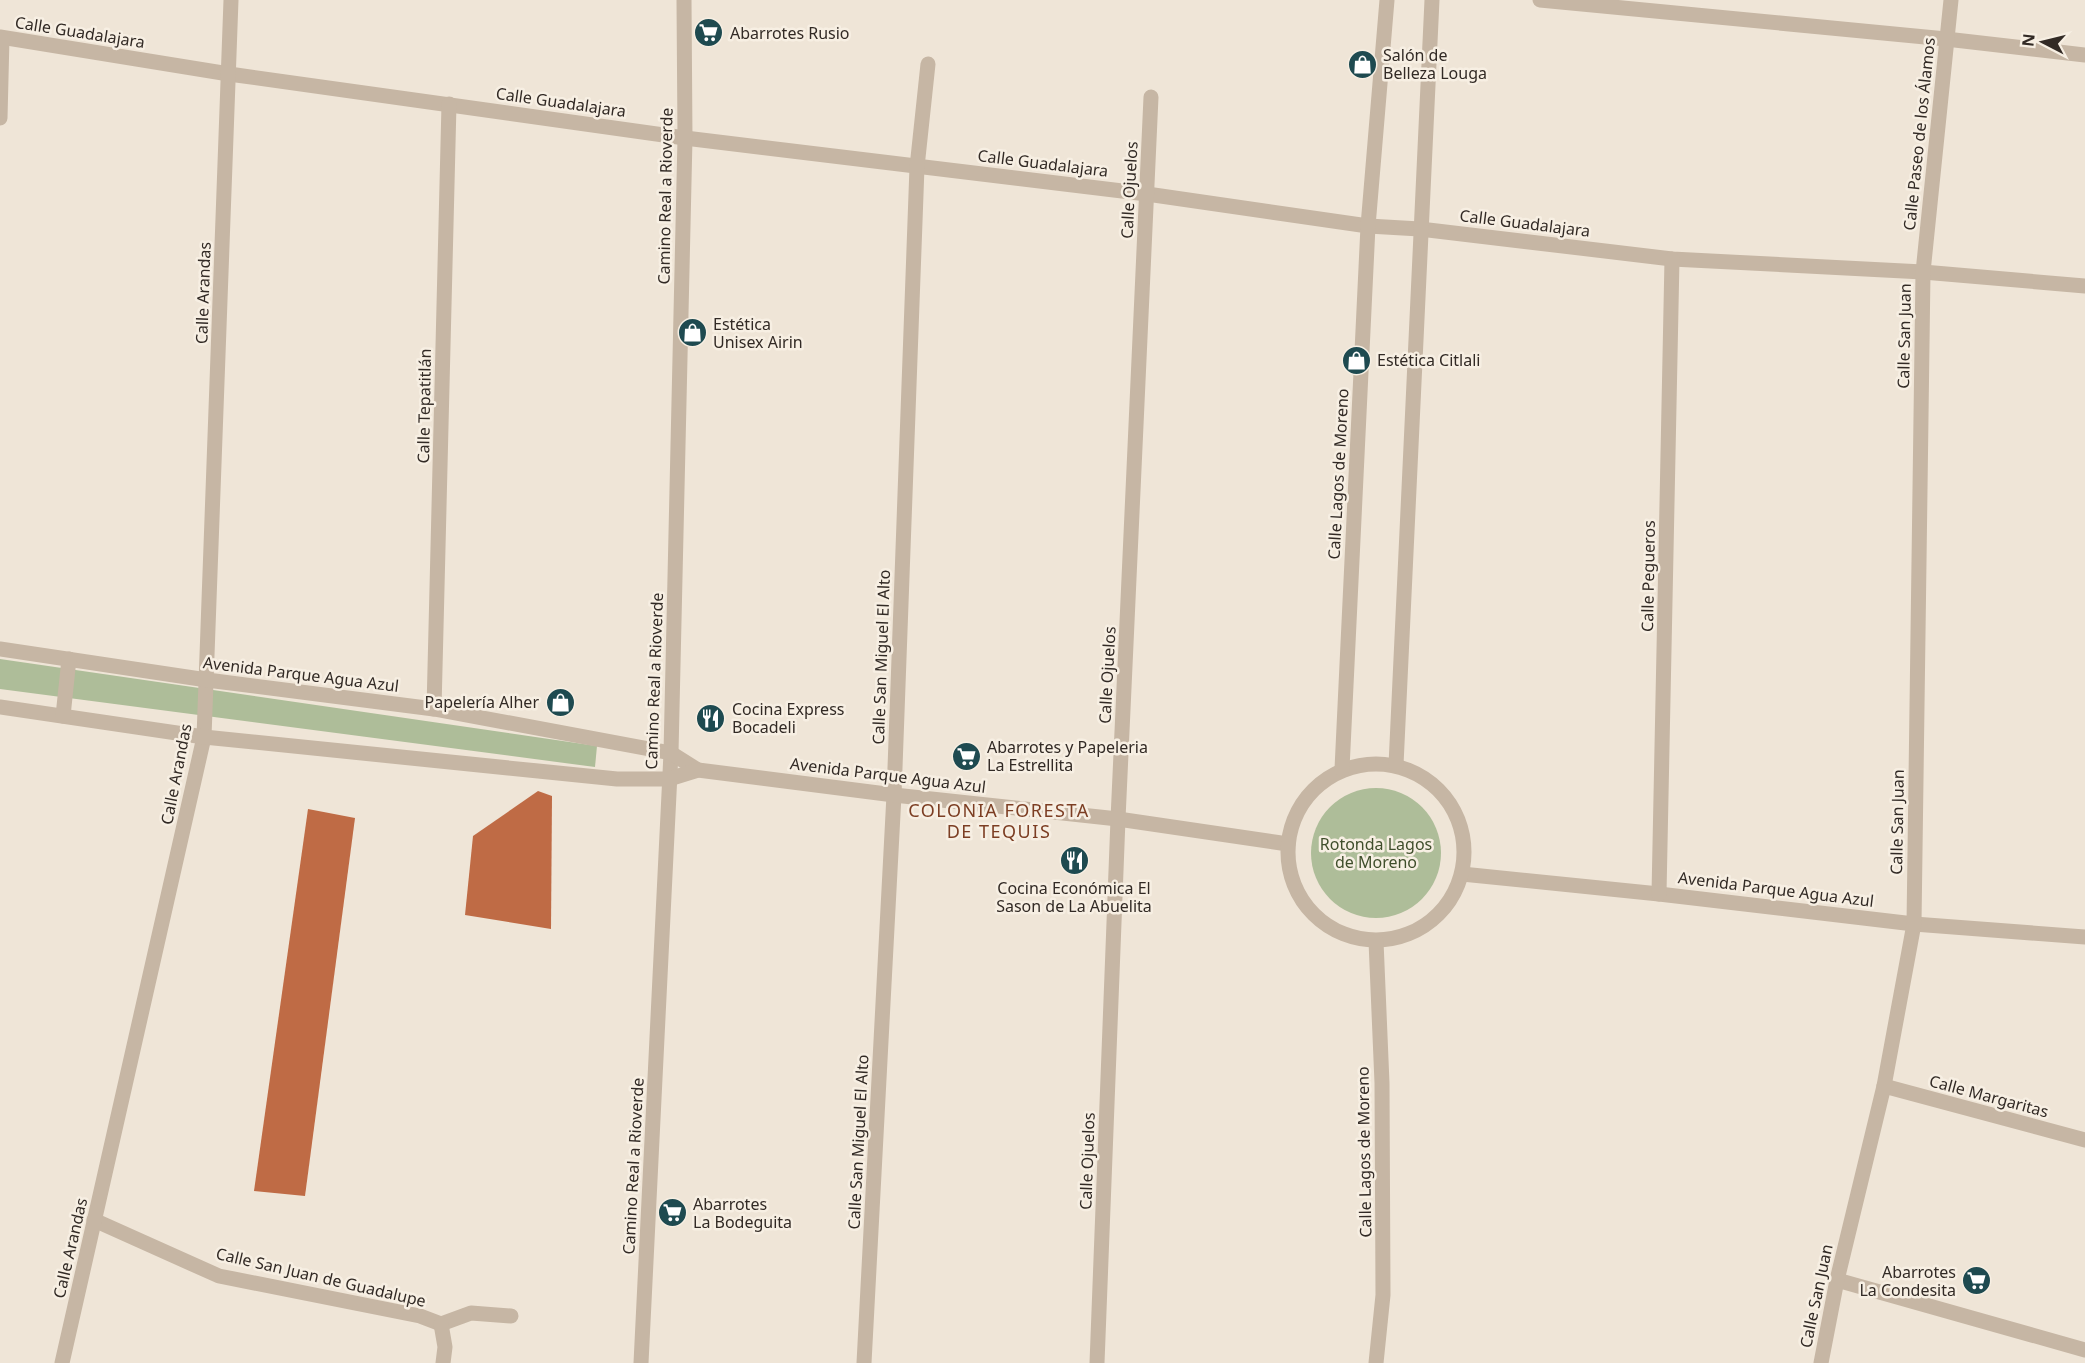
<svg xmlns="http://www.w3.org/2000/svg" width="2085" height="1363" font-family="'Noto Sans',sans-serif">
<rect width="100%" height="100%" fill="#efe5d7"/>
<!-- green -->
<g fill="#aebd99">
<polygon points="0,659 597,746 595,767 0,689"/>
<circle cx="1376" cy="853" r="65"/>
</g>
<!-- building -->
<g fill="#bf6b45">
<polygon points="538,791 552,796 551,929 465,915 473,836"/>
<polygon points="308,809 355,818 305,1196 254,1191"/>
</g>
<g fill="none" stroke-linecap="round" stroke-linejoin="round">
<!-- minor -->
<g stroke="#c6b6a4" stroke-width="15">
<polyline points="1540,0 1946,39 2085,55"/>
<polyline points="0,37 229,74 685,138 1147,194 1368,226 1420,229 1672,259 1923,272 2085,286"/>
<polyline points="0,118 2,38"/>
<polyline points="434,709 449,104"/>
<polyline points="1462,874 1659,894 1914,924 2085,937"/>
<polyline points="1659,894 1672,259"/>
<polyline points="1884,1086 2085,1140"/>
<polyline points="94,1220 219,1276 420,1316 441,1324"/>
<polyline points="1837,1280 2085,1350"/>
<polyline points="441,1324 471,1313 511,1316"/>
<polyline points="441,1324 445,1347 443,1363"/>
<polyline points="62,1363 204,737 231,0"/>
<polyline points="641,1363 671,753 685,138 684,0"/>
<polyline points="864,1363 894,795 917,167 928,64"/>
<polyline points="1097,1363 1118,819 1151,97"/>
<polyline points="1821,1363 1837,1280 1884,1086 1914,924 1923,272 1951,0"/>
</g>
<!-- tertiary -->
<g stroke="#c6b6a4" stroke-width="15">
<polyline points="0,649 207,680 434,709 671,753 698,770"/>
<polyline points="0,707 204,737 617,779 669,779 698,770 894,795 1118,819 1288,844"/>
<polyline points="63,716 69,659"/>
<circle cx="1376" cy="852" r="88"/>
<polyline points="1396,765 1432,0"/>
<polyline points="1342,769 1368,226 1387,0"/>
<polyline points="1376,1363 1383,1295 1382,1083 1376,941"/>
</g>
</g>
<!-- icons -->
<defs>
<symbol id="supermarket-disc" viewBox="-11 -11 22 22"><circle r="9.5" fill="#1e4a50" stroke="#f7efe3"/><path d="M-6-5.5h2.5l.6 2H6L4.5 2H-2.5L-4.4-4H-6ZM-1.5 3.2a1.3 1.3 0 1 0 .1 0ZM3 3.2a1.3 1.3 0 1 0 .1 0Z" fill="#fff"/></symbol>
<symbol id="shop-disc" viewBox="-11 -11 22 22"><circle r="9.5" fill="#1e4a50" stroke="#f7efe3"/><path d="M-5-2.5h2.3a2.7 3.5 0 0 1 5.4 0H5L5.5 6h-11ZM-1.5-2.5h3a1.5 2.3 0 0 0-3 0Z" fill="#fff"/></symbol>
<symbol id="restaurant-disc" viewBox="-11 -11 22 22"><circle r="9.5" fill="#1e4a50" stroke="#f7efe3"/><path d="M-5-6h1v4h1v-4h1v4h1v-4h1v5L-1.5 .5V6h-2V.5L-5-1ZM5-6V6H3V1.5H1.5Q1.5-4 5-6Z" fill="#fff"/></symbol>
</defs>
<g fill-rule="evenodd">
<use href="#supermarket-disc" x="692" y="16" width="33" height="33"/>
<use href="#shop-disc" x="1346" y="48" width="33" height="33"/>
<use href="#shop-disc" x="676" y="316" width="33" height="33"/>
<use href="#shop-disc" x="1340" y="344" width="33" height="33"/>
<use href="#shop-disc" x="544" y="686" width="33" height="33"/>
<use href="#restaurant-disc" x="694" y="702" width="33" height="33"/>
<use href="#supermarket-disc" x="950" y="740" width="33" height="33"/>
<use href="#restaurant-disc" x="1058" y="844" width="33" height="33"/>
<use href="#supermarket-disc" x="656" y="1196" width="33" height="33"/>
<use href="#supermarket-disc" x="1960" y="1264" width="33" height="33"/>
</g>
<g text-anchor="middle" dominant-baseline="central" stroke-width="5" stroke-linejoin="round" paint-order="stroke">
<!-- street labels -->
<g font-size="16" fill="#322a25" stroke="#f7efe3">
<text transform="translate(80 32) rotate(9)">Calle Guadalajara</text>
<text transform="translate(561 102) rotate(8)">Calle Guadalajara</text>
<text transform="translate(1919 134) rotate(-84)">Calle Paseo de los Álamos</text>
<text transform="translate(1043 163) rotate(7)">Calle Guadalajara</text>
<text transform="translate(1129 190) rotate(-87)">Calle Ojuelos</text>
<text transform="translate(665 196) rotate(-89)">Camino Real a Rioverde</text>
<text transform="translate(1525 223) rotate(7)">Calle Guadalajara</text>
<text transform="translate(203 293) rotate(-88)">Calle Arandas</text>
<text transform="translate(1904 336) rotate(-89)">Calle San Juan</text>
<text transform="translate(424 406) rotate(-89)">Calle Tepatitlán</text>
<text transform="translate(1338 474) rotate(-87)">Calle Lagos de Moreno</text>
<text transform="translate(1648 576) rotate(-89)">Calle Pegueros</text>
<text transform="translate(881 657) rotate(-88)">Calle San Miguel El Alto</text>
<text transform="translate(301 674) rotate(7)">Avenida Parque Agua Azul</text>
<text transform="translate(1107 675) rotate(-87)">Calle Ojuelos</text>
<text transform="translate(654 681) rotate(-88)">Camino Real a Rioverde</text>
<text transform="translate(176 774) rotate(-79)">Calle Arandas</text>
<text transform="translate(888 775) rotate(7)">Avenida Parque Agua Azul</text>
<text transform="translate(1897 822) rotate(-89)">Calle San Juan</text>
<text transform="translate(1776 889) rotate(7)">Avenida Parque Agua Azul</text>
<text transform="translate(1989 1096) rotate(15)">Calle Margaritas</text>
<text transform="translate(858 1142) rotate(-87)">Calle San Miguel El Alto</text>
<text transform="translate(1364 1152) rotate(-91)">Calle Lagos de Moreno</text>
<text transform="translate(1087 1161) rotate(-88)">Calle Ojuelos</text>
<text transform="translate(633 1166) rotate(-87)">Camino Real a Rioverde</text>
<text transform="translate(70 1248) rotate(-77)">Calle Arandas</text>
<text transform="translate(321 1277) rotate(13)">Calle San Juan de Guadalupe</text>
<text transform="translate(1816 1296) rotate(-78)">Calle San Juan</text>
</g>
<!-- poi labels -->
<g font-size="16" fill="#322a25" stroke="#f7efe3" text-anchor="start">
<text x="730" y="33">Abarrotes Rusio</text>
<text x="1383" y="55">Salón de<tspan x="1383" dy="18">Belleza Louga</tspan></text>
<text x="713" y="324">Estética<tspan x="713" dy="18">Unisex Airin</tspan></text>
<text x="1377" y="360">Estética Citlali</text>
<text x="539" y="702" text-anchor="end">Papelería Alher</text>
<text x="732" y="709">Cocina Express<tspan x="732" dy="18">Bocadeli</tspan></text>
<text x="987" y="747">Abarrotes y Papeleria<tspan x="987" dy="18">La Estrellita</tspan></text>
<text x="1074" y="888" text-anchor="middle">Cocina Económica El<tspan x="1074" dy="18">Sason de La Abuelita</tspan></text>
<text x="693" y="1204">Abarrotes<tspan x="693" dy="18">La Bodeguita</tspan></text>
<text x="1956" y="1272" text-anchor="end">Abarrotes<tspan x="1956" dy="18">La Condesita</tspan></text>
</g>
<!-- park labels -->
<g font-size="16" fill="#3f4e2b" stroke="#f7efe3">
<text x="1376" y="844">Rotonda Lagos<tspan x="1376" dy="18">de Moreno</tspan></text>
</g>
<!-- neighbourhood labels -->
<g font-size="18" letter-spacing="1.5" fill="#7c3e23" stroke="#f7efe3">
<text x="999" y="810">COLONIA FORESTA<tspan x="999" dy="21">DE TEQUIS</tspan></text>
</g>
</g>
<!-- north arrow -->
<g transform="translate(2043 42) rotate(277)" stroke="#f7efe3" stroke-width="4.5" paint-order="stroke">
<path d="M0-4.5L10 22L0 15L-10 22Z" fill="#322a25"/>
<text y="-9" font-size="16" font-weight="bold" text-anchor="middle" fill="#322a25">N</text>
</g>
</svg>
